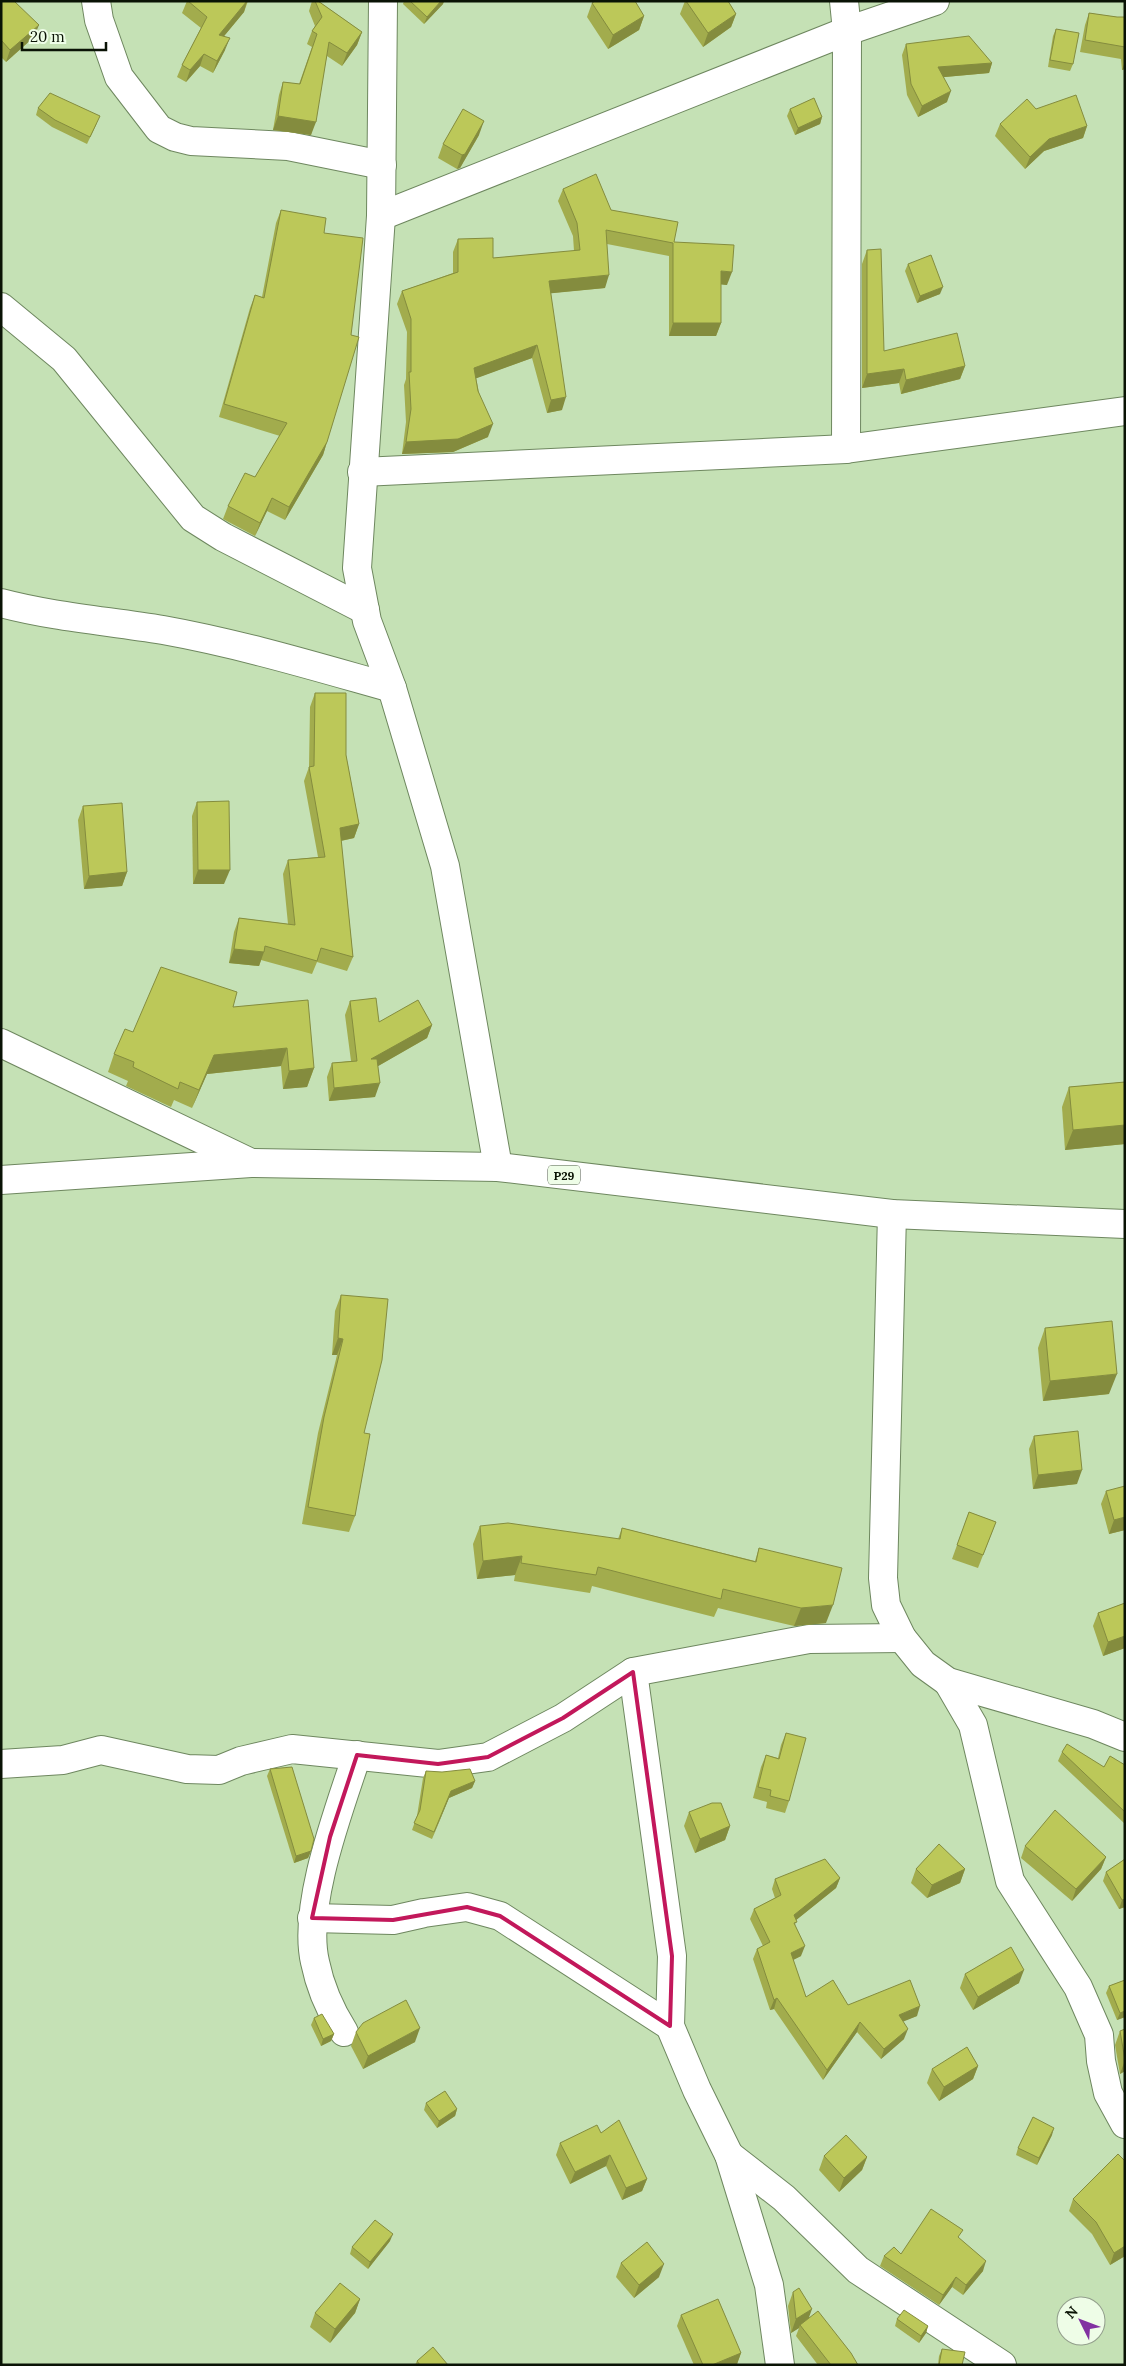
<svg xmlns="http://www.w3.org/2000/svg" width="1126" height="2366" font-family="Lora,serif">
<rect width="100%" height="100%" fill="#c5e1b5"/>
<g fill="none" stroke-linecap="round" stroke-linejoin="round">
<defs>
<g id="minor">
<polyline points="96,1 99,20 119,77 159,129 175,137 191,141 288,146 382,165"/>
<polyline points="383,1 381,216 357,568 367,621 392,688 445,866 498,1167"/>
<polyline points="844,1 847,31 846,449"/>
<polyline points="381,216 847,31 935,1"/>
<polyline points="1,307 64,359 193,518 223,537 365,610"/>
<polyline points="362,472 846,449 1125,411"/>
<path d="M1,603c53,14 108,18 162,27 78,14 154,37 229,58"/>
<polyline points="1,1043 251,1163"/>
<polyline points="892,1214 883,1578 886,1605 902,1638 923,1664 948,1682 1093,1724 1125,1737"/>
<polyline points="633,1672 672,1956 670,2026 697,2090 729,2155 769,2285 780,2365"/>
<polyline points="948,1682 973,1725 1010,1881 1078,1987 1099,2035 1101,2061 1108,2093 1125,2124"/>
<polyline points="1,1764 63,1760 101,1750 187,1769 219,1770 241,1761 292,1749 438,1764 488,1757 563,1718 633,1672 809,1639 902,1638"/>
<polyline points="312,1918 393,1920 424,1913 467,1907 500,1916 670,2026"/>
<path d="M344,2032c-14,-22 -24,-45 -29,-70 -13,-56 24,-152 42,-207"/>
<polyline points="729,2155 784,2198 858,2270 1002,2365"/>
</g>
<polyline id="primary" points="1,1180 251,1163 498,1167 892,1214 1125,1224"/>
</defs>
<!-- minor casing -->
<use href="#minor" stroke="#6e875f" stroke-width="30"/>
<!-- primary casing -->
<use href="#primary" stroke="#6e875f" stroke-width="30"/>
<!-- minor -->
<use href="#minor" stroke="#fff" stroke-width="28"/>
<!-- primary -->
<use href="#primary" stroke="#fff" stroke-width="28"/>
</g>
<!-- wall -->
<g fill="#a2ac4d">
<polygon points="1,1 34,37 6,62 1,57"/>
<polygon points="187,1 248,1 244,12 224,36 225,50 213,73 200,66 186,82 177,77 182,65 201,28 182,13"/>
<polygon points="312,1 318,1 362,32 357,45 342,66 327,56 311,135 273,130 279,95 283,82 299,84 312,47 307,44 312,31 315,26 309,11"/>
<polygon points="404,1 444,1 443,4 424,24 403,4"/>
<polygon points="685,1 728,1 736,14 731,27 703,47 680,14"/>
<polygon points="592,3 644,16 639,30 608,49 587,17"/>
<polygon points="1089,13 1117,17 1125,17 1125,69 1122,70 1121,59 1080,52 1085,25"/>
<polygon points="1056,29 1073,64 1070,71 1048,67 1053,36"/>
<polygon points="906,44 992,63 989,73 944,77 947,102 918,117 907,95 902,55"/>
<polygon points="38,108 97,123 87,144 52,127 36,115"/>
<polygon points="790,109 822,117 820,124 795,135 787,116"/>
<polygon points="1036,109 1087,126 1083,138 1044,151 1025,169 995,136 1000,124"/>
<polygon points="479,135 460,168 457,169 438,158 443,144"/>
<polygon points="563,189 611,210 674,242 727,285 721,284 721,323 716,336 669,336 669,256 607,244 605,288 551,293 562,410 547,413 532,358 476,378 488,437 453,452 402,454 406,422 404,385 406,379 407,332 397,304 402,291 453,273 453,252 458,239 493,258 574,251 573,236 558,201"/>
<polygon points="281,210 324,233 327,442 323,455 285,520 267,511 255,536 223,519 228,506 255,477 280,436 219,417 250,308 255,295 262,297 276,223"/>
<polygon points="867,250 884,351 965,366 960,379 901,394 899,383 862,388 862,264"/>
<polygon points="908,264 940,294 917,303 905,271"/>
<polygon points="315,693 346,755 359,824 354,838 341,841 353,957 347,971 317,962 312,974 261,960 259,966 229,963 234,932 239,918 288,924 283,874 288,860 318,857 304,781 309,767 310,707"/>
<polygon points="197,802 224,884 193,884 192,816"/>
<polygon points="83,806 127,872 122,886 84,889 78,820"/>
<polygon points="350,1001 379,1022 432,1025 427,1038 378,1066 375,1097 329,1101 327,1077 332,1063 351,1061 345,1015"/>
<polygon points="233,1007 314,1068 307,1087 283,1089 281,1066 207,1074 192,1108 174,1100 171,1107 126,1086 128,1081 108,1072 114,1054 133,1032"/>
<polygon points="1125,1082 1125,1144 1065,1150 1062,1107 1069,1087"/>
<polygon points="341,1295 364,1433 355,1516 349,1532 302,1524 318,1433 337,1355 332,1355 335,1311"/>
<polygon points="1045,1328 1109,1394 1043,1401 1038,1348"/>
<polygon points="1034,1436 1077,1484 1033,1489 1029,1449"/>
<polygon points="1106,1491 1125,1530 1109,1534 1101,1504"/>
<polygon points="969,1512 996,1522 978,1568 952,1559"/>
<polygon points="480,1526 618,1539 622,1528 755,1561 759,1548 826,1623 794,1626 718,1608 714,1617 592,1586 590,1593 514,1581 515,1575 477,1579 473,1544"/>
<polygon points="1125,1603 1125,1648 1103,1656 1093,1626 1098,1613"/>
<polygon points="786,1733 789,1801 785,1813 766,1808 767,1802 753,1798 761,1767 766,1755 778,1758 781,1745"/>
<polygon points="1062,1752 1104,1767 1125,1765 1125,1824 1058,1761"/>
<polygon points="270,1769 311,1851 308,1858 294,1863 267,1776"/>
<polygon points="426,1771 475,1781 472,1788 449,1798 432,1839 412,1830 417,1816 423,1778"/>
<polygon points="689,1812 730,1826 725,1840 695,1853 684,1826"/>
<polygon points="1025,1846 1106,1857 1101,1869 1072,1901 1021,1858"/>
<polygon points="1125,1859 1125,1907 1119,1909 1103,1881 1106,1872"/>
<polygon points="916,1869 965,1869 960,1883 927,1898 911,1883"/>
<polygon points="840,1878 836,1888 796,1920 795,1926 801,1956 793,1960 806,1997 848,2005 917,2016 903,2021 904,2039 881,2059 857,2032 823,2080 774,2009 770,2010 753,1959 757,1949 763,1946 750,1919 754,1909 775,1898 772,1889 775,1879"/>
<polygon points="965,1974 1019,1983 973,2010 960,1988"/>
<polygon points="1125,1980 1125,2017 1117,2020 1106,1993 1109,1986"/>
<polygon points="314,2018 334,2034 331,2041 321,2046 311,2025"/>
<polygon points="1125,2029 1125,2071 1120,2074 1115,2045 1120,2031"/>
<polygon points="356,2032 415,2042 363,2069 351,2046"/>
<polygon points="978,2066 973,2079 939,2101 927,2083 932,2069"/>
<polygon points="426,2103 457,2109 455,2116 437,2128 424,2110"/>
<polygon points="601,2133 647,2179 642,2191 622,2200 606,2166 570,2184 556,2155 560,2143"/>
<polygon points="1052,2135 1037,2165 1016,2155 1018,2148"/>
<polygon points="824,2156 867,2157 862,2170 839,2192 819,2170"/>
<polygon points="1125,2161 1125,2256 1110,2265 1092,2234 1069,2211 1073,2199"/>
<polygon points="960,2239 983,2271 963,2295 952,2287 939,2305 880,2266 884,2256 901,2254"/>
<polygon points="390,2241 368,2269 350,2254 352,2247"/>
<polygon points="621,2263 659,2277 634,2298 616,2277"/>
<polygon points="793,2292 809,2318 858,2365 818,2365 796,2336 799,2328 791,2333 788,2306"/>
<polygon points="360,2299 355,2313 330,2343 310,2327 315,2313"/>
<polygon points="681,2315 741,2353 737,2364 694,2365 677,2326"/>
<polygon points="897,2319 928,2326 926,2333 919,2343 895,2326"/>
<polygon points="942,2349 962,2365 938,2365 939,2356"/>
<polygon points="417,2361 448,2365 415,2365"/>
</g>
<!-- shaded-wall -->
<g fill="#848c3e">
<polygon points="247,1 244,12 215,47 219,35"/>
<polygon points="441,1 444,1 443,4 424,24 427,17"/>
<polygon points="736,14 731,27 703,47 708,33"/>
<polygon points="644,16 639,30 608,49 613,35"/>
<polygon points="39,25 34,37 6,62 10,50"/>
<polygon points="362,32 357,45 342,66 347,53"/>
<polygon points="230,38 225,50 213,73 217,61"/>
<polygon points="204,54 200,66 186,82 190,70"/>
<polygon points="1125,62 1125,69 1122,70"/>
<polygon points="992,63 989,73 934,78 938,67"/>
<polygon points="951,91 947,102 918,117 922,106"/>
<polygon points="278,116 316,122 311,135 273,130"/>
<polygon points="822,117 820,124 795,135 798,128"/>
<polygon points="484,121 479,135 460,168 457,169 462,155"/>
<polygon points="1087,126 1083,138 1044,151 1025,169 1030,157 1049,139"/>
<polygon points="721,271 732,272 727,285 716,284"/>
<polygon points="609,275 605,288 544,294 549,281"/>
<polygon points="943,287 940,294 917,303 920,296"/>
<polygon points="673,323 721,323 716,336 669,336"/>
<polygon points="537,345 532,358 469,381 474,368"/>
<polygon points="965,366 960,379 901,394 906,380"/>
<polygon points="904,369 899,383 862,388 867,374"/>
<polygon points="566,397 562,410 547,413 551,400"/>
<polygon points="493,424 488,437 453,452 402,454 406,442"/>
<polygon points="327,442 323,455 285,520 289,507"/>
<polygon points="272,498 267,511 255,536 260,523"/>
<polygon points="359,824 354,838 335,842 340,828"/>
<polygon points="198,870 230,870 224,884 193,884"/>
<polygon points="127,872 122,886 84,889 89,876"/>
<polygon points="234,949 264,952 259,966 229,963"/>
<polygon points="432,1025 427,1038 366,1073 371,1059"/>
<polygon points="287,1048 281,1066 207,1074 192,1108 199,1090 214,1055"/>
<polygon points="314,1068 307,1087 283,1089 289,1071"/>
<polygon points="380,1083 375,1097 329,1101 334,1088"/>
<polygon points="1125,1125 1125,1144 1065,1150 1073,1130"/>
<polygon points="338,1338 343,1339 337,1355 332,1355"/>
<polygon points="1117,1374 1109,1394 1043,1401 1050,1381"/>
<polygon points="1082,1470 1077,1484 1033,1489 1038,1475"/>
<polygon points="1125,1517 1125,1530 1109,1534 1114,1520"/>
<polygon points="522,1556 515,1575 477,1579 483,1561"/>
<polygon points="833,1605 826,1623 794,1626 801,1608"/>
<polygon points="1125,1636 1125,1648 1103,1656 1108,1642"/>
<polygon points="475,1781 472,1788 449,1798 432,1839 451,1791"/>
<polygon points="730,1826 725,1840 695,1853 700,1839"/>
<polygon points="311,1851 308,1858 294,1863 296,1856"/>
<polygon points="1106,1857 1101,1869 1072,1901 1076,1889"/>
<polygon points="965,1869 960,1883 927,1898 932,1885"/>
<polygon points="840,1878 836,1888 790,1925 794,1915"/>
<polygon points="1125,1899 1125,1907 1119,1909 1122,1900"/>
<polygon points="805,1946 801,1956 787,1963 791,1953"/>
<polygon points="1024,1970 1019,1983 973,2010 978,1997"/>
<polygon points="777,1998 774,2009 770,2010 774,2000"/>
<polygon points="920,2006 917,2016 895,2025 899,2015"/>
<polygon points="1125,2011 1125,2017 1117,2020 1120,2013"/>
<polygon points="860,2022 857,2032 823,2080 827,2070"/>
<polygon points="420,2028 415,2042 363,2069 368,2056"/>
<polygon points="908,2029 904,2039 881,2059 884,2049"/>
<polygon points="334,2034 331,2041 321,2046 323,2039"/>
<polygon points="1125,2060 1125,2071 1120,2074"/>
<polygon points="978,2066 973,2079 939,2101 944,2087"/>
<polygon points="457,2109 455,2116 437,2128 439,2121"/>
<polygon points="1054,2128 1052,2135 1037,2165 1039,2158"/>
<polygon points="610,2155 606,2166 570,2184 575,2172"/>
<polygon points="867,2157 862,2170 839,2192 844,2178"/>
<polygon points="647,2179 642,2191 622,2200 626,2188"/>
<polygon points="393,2234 390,2241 368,2269 370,2262"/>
<polygon points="1125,2246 1125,2256 1110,2265 1114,2253"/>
<polygon points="986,2261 983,2271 963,2295 966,2285"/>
<polygon points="664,2264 659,2277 634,2298 639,2285"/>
<polygon points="956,2277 952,2287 939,2305 943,2295"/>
<polygon points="360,2299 355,2313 330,2343 335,2329"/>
<polygon points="812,2309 807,2323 800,2325 799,2328 791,2333 796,2319"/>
<polygon points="928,2326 926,2333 919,2343 921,2336"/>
<polygon points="741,2353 737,2364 735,2365 712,2365"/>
</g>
<!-- building -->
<g fill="#bcc859" stroke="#848c3e">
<polygon points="1,1 14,1 39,25 10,50 1,40"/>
<polygon points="188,1 247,1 219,35 230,38 217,61 204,54 190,70 182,65 207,17"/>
<polygon points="315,1 318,1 362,32 347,53 329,42 316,122 278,116 283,82 300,84 317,34 312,31 322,17"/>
<polygon points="410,1 441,1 427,17"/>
<polygon points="595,1 635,1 644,16 613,35 592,3"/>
<polygon points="686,1 728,1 736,14 708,33"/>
<polygon points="1089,13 1117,17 1125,17 1125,47 1085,40"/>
<polygon points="1056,29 1079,33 1073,64 1050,60"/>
<polygon points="969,36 992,63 938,67 951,91 922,106 911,84 906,44"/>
<polygon points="50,93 100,116 90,137 55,120 38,108"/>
<polygon points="1076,95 1087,126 1049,139 1030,157 1000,124 1027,99 1036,109"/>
<polygon points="814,98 822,117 798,128 790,109"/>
<polygon points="463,109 484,121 465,154 462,155 443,144"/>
<polygon points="596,174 611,210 678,222 674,242 734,245 732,272 721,271 721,323 673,323 673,243 606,230 609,275 549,281 566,397 551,400 537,345 474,368 478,391 493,424 458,439 406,442 411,409 409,372 411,372 411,319 402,291 458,272 458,239 493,238 493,258 580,250 577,223 563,189"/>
<polygon points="281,210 326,218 324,233 363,238 351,335 359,337 327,442 289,507 272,498 260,523 228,506 245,473 255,477 287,423 224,404 255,295 264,298"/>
<polygon points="881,249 884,351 957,333 965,366 906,380 904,369 867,374 867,250"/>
<polygon points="931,255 943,287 920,296 908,264"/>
<polygon points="315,693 346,693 346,755 359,824 340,828 353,957 321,948 317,961 265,946 264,952 234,949 239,918 295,925 288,860 325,857 309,767 314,766"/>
<polygon points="229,801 230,870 198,870 197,802"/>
<polygon points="122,803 127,872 89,876 83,806"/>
<polygon points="161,967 237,992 233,1007 308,1000 314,1068 289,1071 287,1048 214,1055 199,1090 180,1082 178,1089 133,1067 134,1062 114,1054 125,1029 133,1032"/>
<polygon points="376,998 379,1022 418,1000 432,1025 371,1059 377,1059 380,1083 334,1088 332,1063 357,1061 350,1001"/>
<polygon points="1125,1082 1125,1125 1073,1130 1069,1087"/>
<polygon points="341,1295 388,1299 382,1360 364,1433 370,1434 355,1516 308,1507 324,1417 343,1339 338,1338"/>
<polygon points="1112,1321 1117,1374 1050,1381 1045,1328"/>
<polygon points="1078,1431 1082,1470 1038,1475 1034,1436"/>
<polygon points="1125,1486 1125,1517 1114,1520 1106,1491"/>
<polygon points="969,1512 996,1522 983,1555 957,1545"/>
<polygon points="508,1523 620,1539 622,1528 756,1562 759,1548 842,1568 833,1605 801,1608 723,1589 721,1599 598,1567 596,1575 521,1563 522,1556 483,1561 480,1526"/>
<polygon points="1125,1603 1125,1636 1108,1642 1098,1613"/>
<polygon points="786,1733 806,1738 789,1801 770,1796 771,1790 758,1787 766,1755 779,1759"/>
<polygon points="1067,1744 1104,1767 1110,1756 1125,1765 1125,1812 1062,1752"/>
<polygon points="292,1767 314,1839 311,1851 296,1856 270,1769"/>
<polygon points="470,1769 475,1781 451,1791 434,1832 414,1823 420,1810 426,1771 442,1772"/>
<polygon points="712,1803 721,1803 730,1826 700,1839 689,1812"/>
<polygon points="1055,1810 1106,1857 1076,1889 1025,1846"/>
<polygon points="939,1844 965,1869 932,1885 916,1869"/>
<polygon points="825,1859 840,1878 794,1915 797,1922 794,1923 805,1946 791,1953 806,1997 833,1980 848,2005 910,1980 920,2006 899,2015 908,2029 884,2049 860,2022 827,2070 777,1998 774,2000 757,1949 770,1942 754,1909 781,1895 775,1879"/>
<polygon points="1125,1859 1125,1899 1122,1900 1106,1872"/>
<polygon points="1011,1947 1024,1970 978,1997 965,1974"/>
<polygon points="1125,1980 1125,2011 1120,2013 1109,1986"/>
<polygon points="406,2000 420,2028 368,2056 356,2032 363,2023"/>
<polygon points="322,2014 334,2034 323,2039 314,2018"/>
<polygon points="1125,2029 1125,2060 1120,2031"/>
<polygon points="967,2047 978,2066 944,2087 932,2069"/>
<polygon points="445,2091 457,2109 439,2121 426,2103"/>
<polygon points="1033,2117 1054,2128 1039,2158 1018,2148"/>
<polygon points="619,2120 647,2179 626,2188 610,2155 575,2172 560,2143 597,2125 601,2133"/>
<polygon points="846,2135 867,2157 844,2178 824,2156"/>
<polygon points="1118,2154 1125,2161 1125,2246 1114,2253 1096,2222 1073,2199"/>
<polygon points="931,2209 963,2230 958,2237 986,2261 966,2285 956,2277 943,2295 884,2256 894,2247 901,2254"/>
<polygon points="375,2220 393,2234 370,2262 352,2247"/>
<polygon points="647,2242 664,2264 639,2285 621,2263"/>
<polygon points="340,2283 360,2299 335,2329 315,2313"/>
<polygon points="799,2288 812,2309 796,2319 793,2292"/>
<polygon points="718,2299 741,2353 712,2365 703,2365 681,2315"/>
<polygon points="904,2310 928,2326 921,2336 897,2319"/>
<polygon points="818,2311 851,2353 858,2365 831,2365 800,2325"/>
<polygon points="433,2347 448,2365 420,2365 417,2361"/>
<polygon points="942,2349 965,2352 962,2365 939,2365"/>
</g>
<!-- marked area -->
<path fill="none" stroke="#c2185b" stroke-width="4" stroke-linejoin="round" d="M633,1672l39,284 -2,70 -170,-110 -33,-9 -74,13 -81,-2 18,-81 27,-82 81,9 50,-7 75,-39z"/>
<g text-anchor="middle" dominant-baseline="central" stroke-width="5" stroke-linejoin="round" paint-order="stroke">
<!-- shield labels -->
<rect fill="#eefde7" stroke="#4e5949" stroke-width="1" x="548" y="1165.5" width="32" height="19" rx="4"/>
<g font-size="12" font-weight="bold" fill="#0a1305">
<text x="564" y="1175">P29</text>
</g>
</g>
<!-- border -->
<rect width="1126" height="2366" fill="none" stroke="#0a1305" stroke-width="5"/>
<!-- north arrow -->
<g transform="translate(1081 2321) rotate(312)"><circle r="24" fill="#eefde7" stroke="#939f8d"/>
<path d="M0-4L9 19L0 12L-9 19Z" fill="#8131a1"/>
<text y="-8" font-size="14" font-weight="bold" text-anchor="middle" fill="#0a1305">N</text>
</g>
<!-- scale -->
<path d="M22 42v8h84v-8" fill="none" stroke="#0a1305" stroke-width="2.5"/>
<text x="30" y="42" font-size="15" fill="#0a1305" stroke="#eefde7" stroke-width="4" paint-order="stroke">20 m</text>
</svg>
